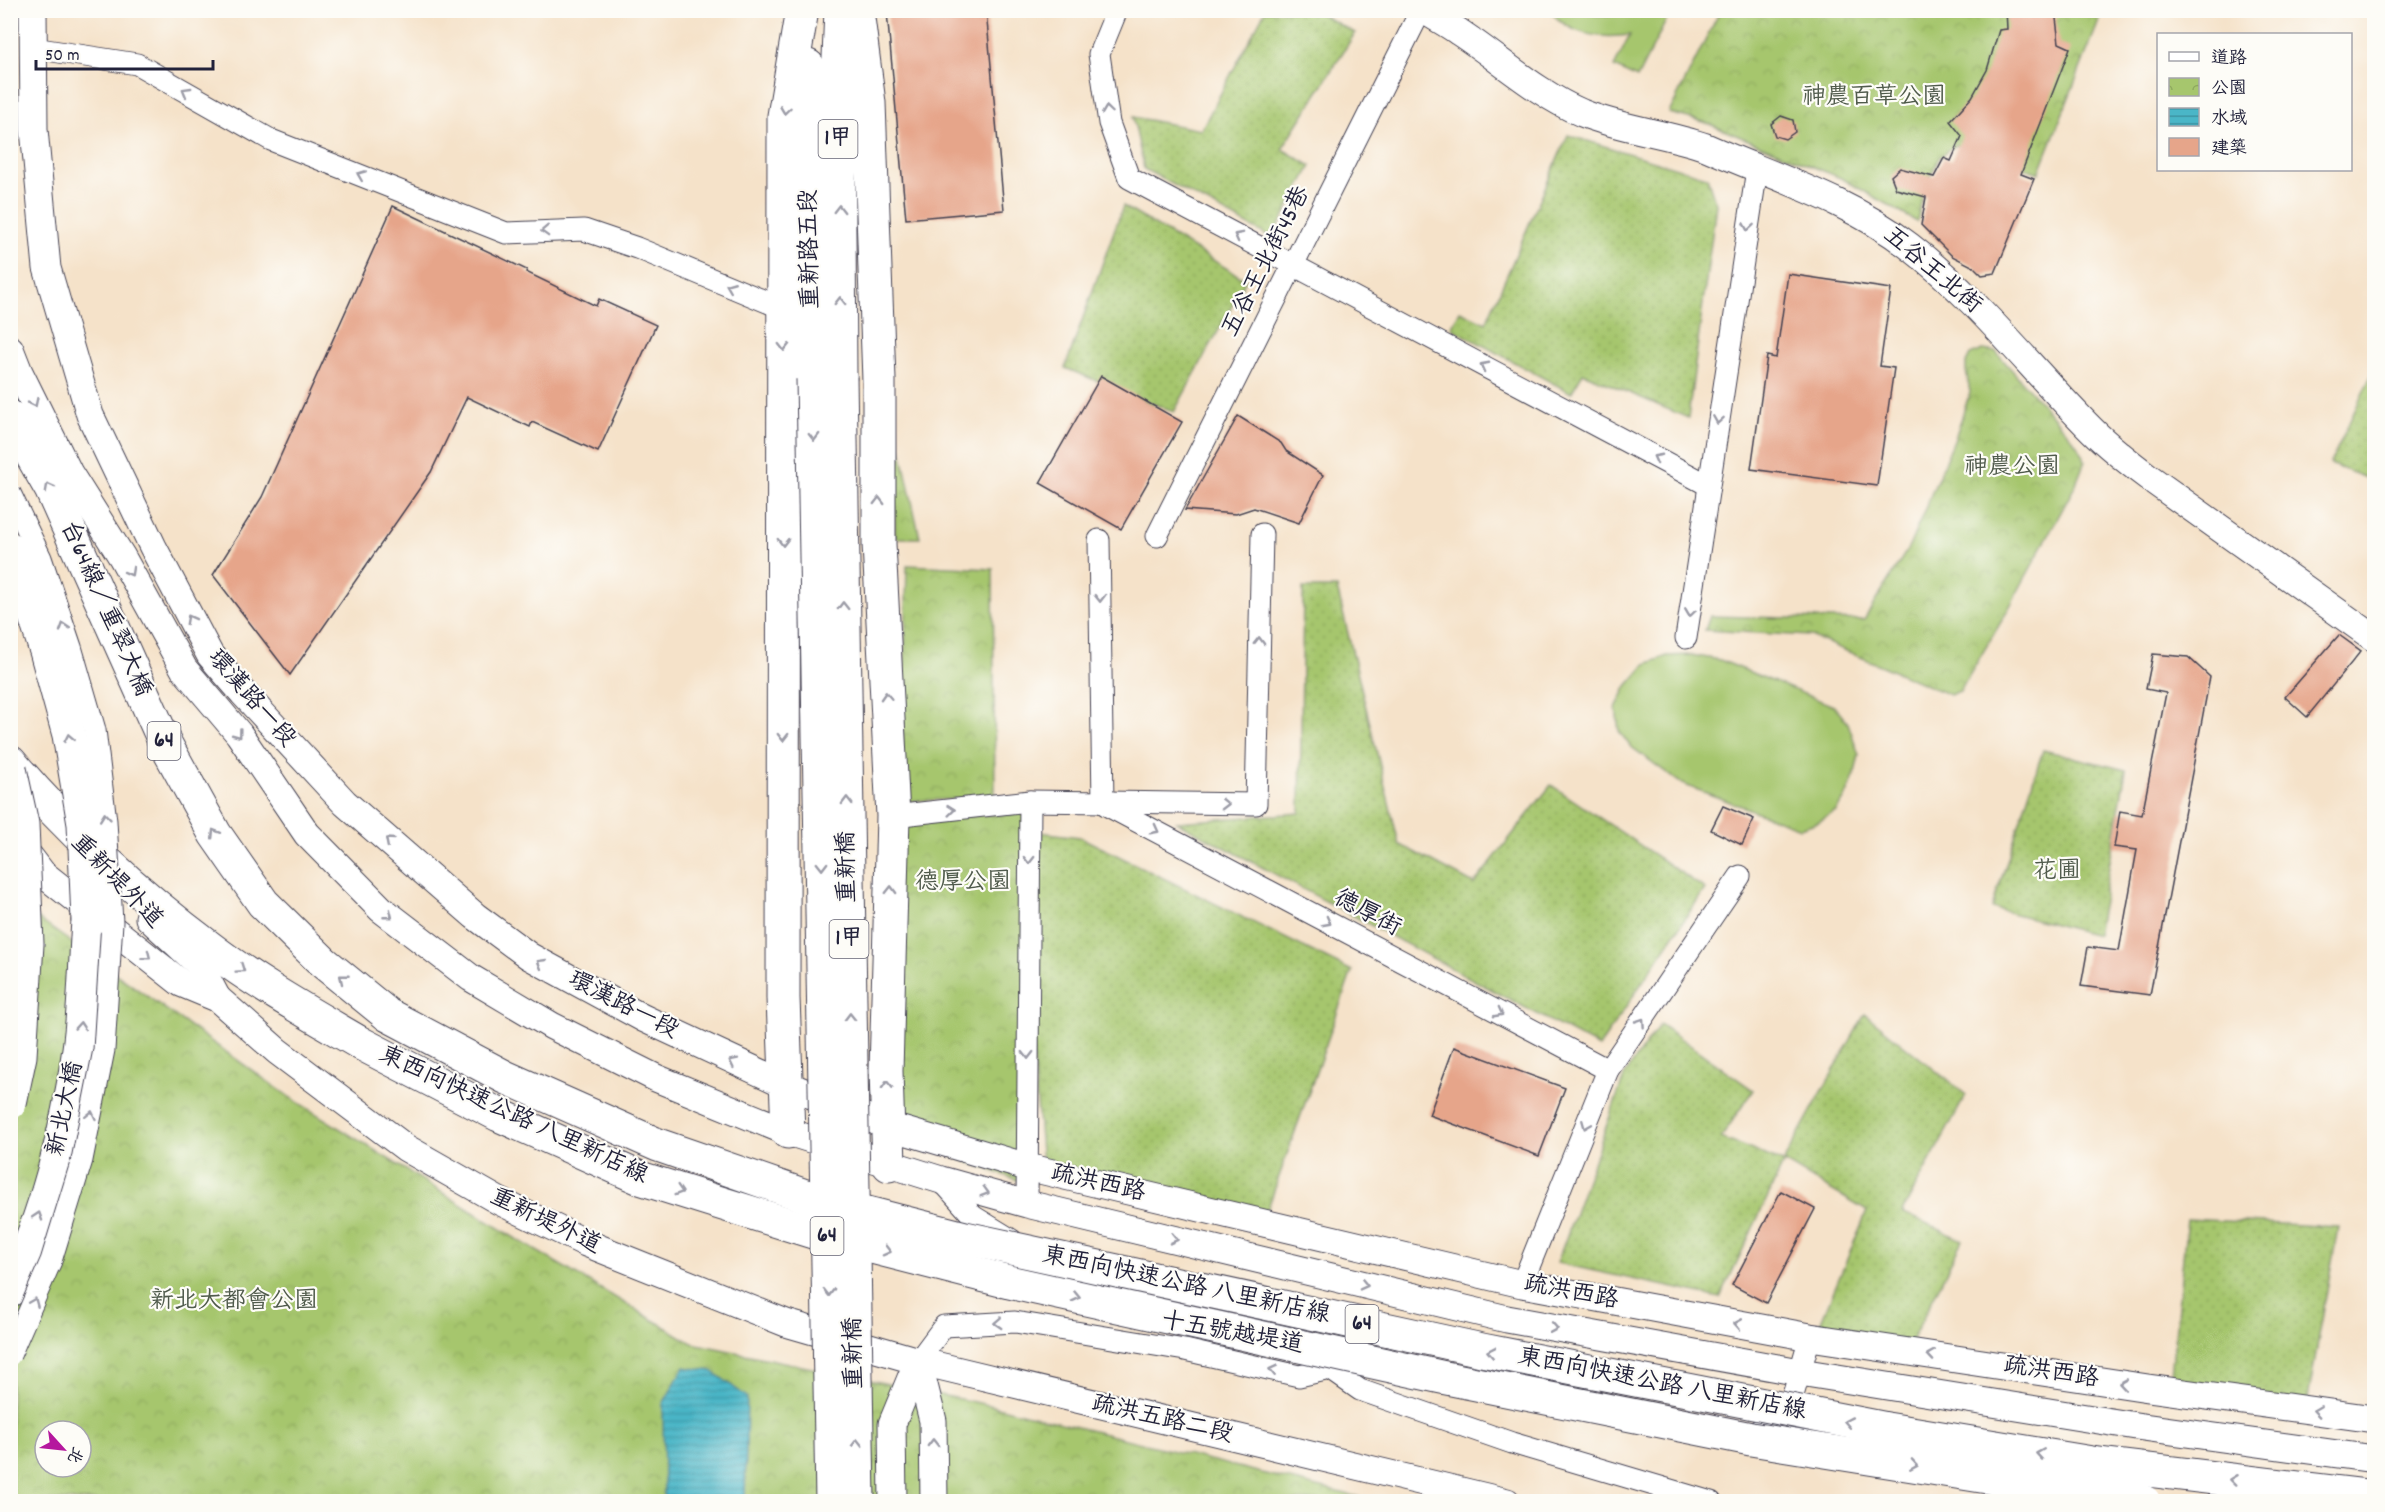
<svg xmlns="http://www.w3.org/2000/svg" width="2385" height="1512" font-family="Dekko,'LXGW WenKai TC',sans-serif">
<defs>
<pattern id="grass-dots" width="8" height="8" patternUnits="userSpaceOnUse" patternTransform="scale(1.5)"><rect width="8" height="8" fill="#a6c66d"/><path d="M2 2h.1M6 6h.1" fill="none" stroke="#8faa5f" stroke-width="1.8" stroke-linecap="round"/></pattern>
<pattern id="park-crowns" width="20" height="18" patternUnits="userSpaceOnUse" patternTransform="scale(1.5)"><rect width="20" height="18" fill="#a6c66d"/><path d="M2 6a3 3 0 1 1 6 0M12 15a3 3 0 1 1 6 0" fill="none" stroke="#8faa5f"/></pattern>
<pattern id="water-rules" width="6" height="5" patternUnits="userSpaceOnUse" patternTransform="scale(1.5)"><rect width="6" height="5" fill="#4ab6c7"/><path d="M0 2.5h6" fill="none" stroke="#3d94a3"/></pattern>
</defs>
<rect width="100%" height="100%" fill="#fdfcf7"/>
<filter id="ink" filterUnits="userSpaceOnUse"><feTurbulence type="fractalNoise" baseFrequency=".0167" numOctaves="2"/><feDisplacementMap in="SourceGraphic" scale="12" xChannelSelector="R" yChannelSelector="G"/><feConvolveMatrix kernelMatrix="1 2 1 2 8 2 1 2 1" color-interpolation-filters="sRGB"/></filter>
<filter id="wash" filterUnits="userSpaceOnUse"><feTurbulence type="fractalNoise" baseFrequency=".008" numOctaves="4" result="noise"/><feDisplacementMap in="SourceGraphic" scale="24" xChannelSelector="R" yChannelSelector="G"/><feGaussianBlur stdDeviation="1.35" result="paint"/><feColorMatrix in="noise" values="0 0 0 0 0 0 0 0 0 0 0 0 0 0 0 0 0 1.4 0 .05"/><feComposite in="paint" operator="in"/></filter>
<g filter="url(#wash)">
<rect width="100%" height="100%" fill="#f5e2c9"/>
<!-- grass -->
<g fill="url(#grass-dots)" stroke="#647454" stroke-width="1.5">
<polygon points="1265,11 1315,11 1355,33 1282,149 1311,166 1272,238 1144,169 1133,117 1201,130"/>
<polygon points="1568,135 1707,177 1716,204 1688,418 1583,373 1571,393 1451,328 1460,311 1486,323"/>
<polygon points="1123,206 1246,280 1174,412 1065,368"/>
<polygon points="2374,369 2374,481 2330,464"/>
<polygon points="1303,588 1337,588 1399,844 1474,884 1551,785 1705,889 1599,1047 1177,822 1300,813"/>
<polygon points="2043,750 2126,770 2097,935 1992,908"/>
<polygon points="1015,829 1080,837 1352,971 1264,1219 1042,1164"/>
<polygon points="1865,1014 1966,1095 1902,1212 1962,1240 1908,1348 1820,1324 1867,1211 1784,1162 1720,1298 1557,1263 1625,1074 1660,1024 1753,1090 1721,1138 1783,1162"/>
<polygon points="2187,1219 2338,1227 2307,1405 2170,1384"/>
</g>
<!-- park -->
<g fill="url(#park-crowns)" stroke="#647454" stroke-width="1.5" fill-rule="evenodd">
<polygon points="1720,11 2103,11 2039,173 1966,147 1956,145 1939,158 1923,194 1917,222 1843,179 1704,122 1669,113"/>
<polygon points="1983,350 1996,352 2072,438 2083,454 2085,461 2075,486 2004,617 1960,691 1950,695 1811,636 1705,630 1710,616 1864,620 1909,547 1956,435 1970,392 1966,371 1966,363 1970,355"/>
<polygon points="893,414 920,538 895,538"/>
<polygon points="907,565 993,569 995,798 901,801"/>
<polygon points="1029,813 1028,1184 954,1157 907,1136 899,1099 895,819"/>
<path d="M10,899l281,199 222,139 179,106 301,63 381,95h-1363zM45,1431h36v36h-36z"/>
</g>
<!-- pitch -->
<g fill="#a6c66d" stroke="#647454" stroke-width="1.5">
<path d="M1550,11h36l9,4 12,1 20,-5h44l-34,67 -23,-11 16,-32c-30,4 -59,1 -80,-24z"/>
<polygon points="1691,655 1720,660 1834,706 1848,723 1859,755 1854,777 1846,796 1836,811 1818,822 1800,828 1682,784 1630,746 1619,731 1616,708 1627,686 1646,664 1667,656"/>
</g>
<!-- water -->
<polygon fill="url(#water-rules)" stroke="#366c81" stroke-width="1.5" points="684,1367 712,1371 747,1397 745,1501 664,1501 663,1404"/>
<g id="blocks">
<!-- building -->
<g fill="#e6a58a">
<polygon points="898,10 986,10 1004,210 906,219 887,12"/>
<polygon points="2006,10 2055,10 2059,43 2070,48 2021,174 2034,179 1995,273 1982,275 1974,267 1952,256 1921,225 1926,197 1896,189 1891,176 1900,168 1934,177 1944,158 1951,161 1962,136 1950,121 1972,97 1987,70 1999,30 2007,29"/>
<polygon points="1781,116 1793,120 1795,132 1785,139 1775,136 1771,124"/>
<polygon points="393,206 527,270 526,272 596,306 599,299 656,325 598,452 532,422 530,427 467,397 431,472 290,675 213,575 262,497"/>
<polygon points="1788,274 1891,289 1880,366 1894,368 1877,486 1751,469 1767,356 1776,358"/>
<polygon points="1101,376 1182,422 1121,529 1040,483"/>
<polygon points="1238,416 1281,443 1286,451 1323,475 1299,523 1254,508 1236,514 1185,510"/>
<polygon points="2339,635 2361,651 2307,717 2285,697"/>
<polygon points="2153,654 2188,657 2210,677 2150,995 2081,986 2088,947 2119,951 2137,850 2114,847 2120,811 2142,815 2166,693 2146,689"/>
<polygon points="1723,806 1754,819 1742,845 1711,830"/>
<polygon points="1454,1047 1565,1088 1539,1156 1429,1115"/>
<polygon points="1781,1191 1815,1209 1766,1303 1732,1285"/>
</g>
</g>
</g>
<g filter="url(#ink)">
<use href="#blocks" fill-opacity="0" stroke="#423f50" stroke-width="1.5"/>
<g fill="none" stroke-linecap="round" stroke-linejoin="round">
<defs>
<g id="minor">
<polyline points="1117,10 1099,54 1109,123 1129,178 1708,485"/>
<polyline points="33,48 137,64 271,140 506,233 584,230 637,248 784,309"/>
<polyline points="1157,536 1421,10"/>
<polyline points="1099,540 1103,803"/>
<polyline points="1686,638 1757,169"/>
<polyline points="1106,805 1608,1070"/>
<polyline points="893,816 1030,801 1256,804 1262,534"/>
<polyline points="941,1180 973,1216 1012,1240"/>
<polyline points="1027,1204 1030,801"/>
<polyline points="1522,1284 1608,1070 1740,876"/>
<polyline points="1267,1312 1292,1326 1330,1369 1360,1390 1512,1443 1711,1502"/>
<polyline points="918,1361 944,1326 1015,1322 1185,1350 1299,1376 1330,1369 1356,1366"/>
<polyline points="1760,1429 1782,1433 1810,1337"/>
</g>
<g id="tertiary">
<polyline points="33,10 34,129 47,268 90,415 153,547 210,655 243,693 345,803 475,916 529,956 643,1018 787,1085 888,1126 1027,1167 1522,1284 1810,1337 2148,1388 2374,1419"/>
<path d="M1424,10c12,8 24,14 35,22 41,27 77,61 123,81 40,16 83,20 124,34 68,30 144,53 203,99 69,53 122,123 183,184 18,18 39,34 59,49l223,159"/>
<polyline points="10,349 19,372 69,473 122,557 184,669 239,734 307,834 381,909 471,978 552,1026 656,1078 788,1132 941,1180 1027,1204 1507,1319 1800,1372 2136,1426 2374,1459"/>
<polyline points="19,843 42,873 181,983 217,998 277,1051 406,1148 499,1201 586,1243 786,1323 918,1361 1507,1502"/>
<polyline points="149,918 199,964 217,998"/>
<polyline points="918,1361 933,1421 934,1502"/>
<polyline points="893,1502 892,1424 918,1361"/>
</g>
<g id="primary">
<polyline points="857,10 869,103 879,380 879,544 893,816 886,1071 889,1165"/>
<polyline points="808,66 813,379"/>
<polyline points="840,377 838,80 841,10"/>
<polyline points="788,1132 783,998 784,116 802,10"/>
</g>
<g id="trunk">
<polyline points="10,417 51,489 166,745 215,834 263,903 323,962 388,1015"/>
<path d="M10,762c59,69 128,132 200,186 47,36 99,65 150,95"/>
<path d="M10,1290c35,-72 58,-162 69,-241 6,-42 6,-86 9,-128"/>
</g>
</defs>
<!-- minor casing -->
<use href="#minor" stroke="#423f50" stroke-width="23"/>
<!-- tertiary casing -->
<use href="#tertiary" stroke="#423f50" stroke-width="29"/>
<!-- primary casing -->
<use href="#primary" stroke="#423f50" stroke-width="35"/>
<!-- trunk casing -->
<use href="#trunk" stroke="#423f50" stroke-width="35"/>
<!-- minor -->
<use href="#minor" stroke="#fff" stroke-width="21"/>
<!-- tertiary -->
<use href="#tertiary" stroke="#fff" stroke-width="27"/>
<!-- primary -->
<use href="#primary" stroke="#fff" stroke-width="33"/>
<!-- trunk -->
<use href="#trunk" stroke="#fff" stroke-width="33"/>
<defs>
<polyline id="minor-bridge" points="10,493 41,558 71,647 95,730 106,821 112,922 104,1050 82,1160 51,1261 10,1355"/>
<g id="primary-bridge">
<polyline points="840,377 858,1502"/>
<polyline points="813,379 832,1502"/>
</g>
<g id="trunk-bridge">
<polyline points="10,549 19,567 46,651 69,735 84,824 88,921"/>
<polyline points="10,769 22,824 27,944 20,1056 10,1103"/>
<polyline points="388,1015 505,1077 658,1145 820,1201 965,1238 1482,1350 1887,1429 2098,1464 2374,1497"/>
<polyline points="360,1043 499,1115 640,1178 813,1232 1009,1282 1441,1377 1751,1439 2144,1502"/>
</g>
</defs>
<!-- minor-bridge casing -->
<use href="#minor-bridge" stroke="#423f50" stroke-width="23" stroke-linecap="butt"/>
<!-- primary-bridge casing -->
<use href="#primary-bridge" stroke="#423f50" stroke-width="35" stroke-linecap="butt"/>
<!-- trunk-bridge casing -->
<use href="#trunk-bridge" stroke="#423f50" stroke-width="35" stroke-linecap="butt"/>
<!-- minor-bridge -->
<use href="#minor-bridge" stroke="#fff" stroke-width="21"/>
<!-- primary-bridge -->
<use href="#primary-bridge" stroke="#fff" stroke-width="33"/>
<!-- trunk-bridge -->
<use href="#trunk-bridge" stroke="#fff" stroke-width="33"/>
</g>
<!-- one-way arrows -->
<defs><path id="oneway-chevron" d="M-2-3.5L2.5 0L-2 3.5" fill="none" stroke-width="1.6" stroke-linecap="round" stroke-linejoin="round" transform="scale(1.5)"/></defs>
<g stroke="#9c9ca7">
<use href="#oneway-chevron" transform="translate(186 91) rotate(-150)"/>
<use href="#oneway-chevron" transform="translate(785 110) rotate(98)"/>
<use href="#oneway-chevron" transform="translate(1107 110) rotate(-98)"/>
<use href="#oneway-chevron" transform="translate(361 175) rotate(-158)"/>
<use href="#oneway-chevron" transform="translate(839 209) rotate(-90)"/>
<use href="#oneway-chevron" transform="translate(1748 227) rotate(99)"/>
<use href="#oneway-chevron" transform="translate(545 231) rotate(178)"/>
<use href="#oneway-chevron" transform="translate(1238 236) rotate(-152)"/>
<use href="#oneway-chevron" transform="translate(730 286) rotate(-158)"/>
<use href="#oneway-chevron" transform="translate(840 301) rotate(-90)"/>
<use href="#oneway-chevron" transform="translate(784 347) rotate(90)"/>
<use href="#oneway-chevron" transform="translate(1484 366) rotate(-152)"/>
<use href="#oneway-chevron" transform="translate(34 403) rotate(64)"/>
<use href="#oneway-chevron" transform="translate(1718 420) rotate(99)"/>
<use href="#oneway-chevron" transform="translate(814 437) rotate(89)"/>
<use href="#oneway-chevron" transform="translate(1657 458) rotate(-152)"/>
<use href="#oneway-chevron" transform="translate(49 487) rotate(-118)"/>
<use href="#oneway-chevron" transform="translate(879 501) rotate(-90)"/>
<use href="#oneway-chevron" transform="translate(783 542) rotate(90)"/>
<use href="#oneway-chevron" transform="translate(130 572) rotate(61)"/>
<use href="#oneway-chevron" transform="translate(1100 598) rotate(89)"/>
<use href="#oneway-chevron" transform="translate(843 606) rotate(-91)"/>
<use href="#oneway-chevron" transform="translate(1690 613) rotate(98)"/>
<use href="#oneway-chevron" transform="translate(190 619) rotate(-118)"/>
<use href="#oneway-chevron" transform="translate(64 627) rotate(-108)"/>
<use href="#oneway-chevron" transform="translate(1259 641) rotate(-89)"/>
<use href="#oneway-chevron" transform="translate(886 696) rotate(-93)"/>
<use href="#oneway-chevron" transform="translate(238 734) rotate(53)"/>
<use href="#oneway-chevron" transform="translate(783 737) rotate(90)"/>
<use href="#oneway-chevron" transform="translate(69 738) rotate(-101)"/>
<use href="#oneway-chevron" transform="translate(847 801) rotate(-91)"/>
<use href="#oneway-chevron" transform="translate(1225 804) rotate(1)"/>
<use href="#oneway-chevron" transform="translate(951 810) rotate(-6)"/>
<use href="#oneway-chevron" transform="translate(105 817) rotate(-96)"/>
<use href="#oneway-chevron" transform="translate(1155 830) rotate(28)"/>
<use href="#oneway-chevron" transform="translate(215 833) rotate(-122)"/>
<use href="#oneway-chevron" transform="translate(389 841) rotate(-139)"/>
<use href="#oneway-chevron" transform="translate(1029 860) rotate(90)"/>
<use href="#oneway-chevron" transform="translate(822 866) rotate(89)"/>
<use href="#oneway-chevron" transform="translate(891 890) rotate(-89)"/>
<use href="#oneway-chevron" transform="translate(389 915) rotate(38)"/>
<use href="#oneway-chevron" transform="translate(1327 922) rotate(28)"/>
<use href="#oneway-chevron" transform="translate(147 956) rotate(38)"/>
<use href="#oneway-chevron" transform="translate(541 963) rotate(-150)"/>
<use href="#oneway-chevron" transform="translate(241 969) rotate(34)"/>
<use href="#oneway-chevron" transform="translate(343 978) rotate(-141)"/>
<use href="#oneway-chevron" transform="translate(1499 1013) rotate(28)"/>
<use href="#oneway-chevron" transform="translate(850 1017) rotate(-91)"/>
<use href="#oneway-chevron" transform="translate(1641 1022) rotate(-56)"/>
<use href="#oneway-chevron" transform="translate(80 1026) rotate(-86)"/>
<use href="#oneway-chevron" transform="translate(1028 1055) rotate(90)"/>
<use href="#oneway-chevron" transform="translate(733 1062) rotate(-154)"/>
<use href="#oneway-chevron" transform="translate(887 1085) rotate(-92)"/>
<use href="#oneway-chevron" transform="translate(91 1115) rotate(-78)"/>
<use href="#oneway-chevron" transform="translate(1586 1125) rotate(112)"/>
<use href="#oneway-chevron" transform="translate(679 1191) rotate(17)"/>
<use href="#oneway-chevron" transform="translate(985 1192) rotate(16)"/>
<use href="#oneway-chevron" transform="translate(38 1216) rotate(-72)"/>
<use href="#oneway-chevron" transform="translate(1174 1239) rotate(13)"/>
<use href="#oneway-chevron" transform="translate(887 1251) rotate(14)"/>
<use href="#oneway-chevron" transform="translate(1364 1285) rotate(13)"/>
<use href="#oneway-chevron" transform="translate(829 1292) rotate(89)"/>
<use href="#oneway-chevron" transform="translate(1076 1297) rotate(13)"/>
<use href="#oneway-chevron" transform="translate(34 1302) rotate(-67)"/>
<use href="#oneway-chevron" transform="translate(998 1323) rotate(177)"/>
<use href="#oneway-chevron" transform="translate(1738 1324) rotate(-170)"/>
<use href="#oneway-chevron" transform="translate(1554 1328) rotate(10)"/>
<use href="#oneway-chevron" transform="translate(1491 1352) rotate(-169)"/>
<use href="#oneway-chevron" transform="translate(1931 1355) rotate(-171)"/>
<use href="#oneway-chevron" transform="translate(1273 1370) rotate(-167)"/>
<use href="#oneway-chevron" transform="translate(2123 1384) rotate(-171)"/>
<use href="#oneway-chevron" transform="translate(2317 1411) rotate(-172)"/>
<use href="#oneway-chevron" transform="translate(1848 1422) rotate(-169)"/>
<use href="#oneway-chevron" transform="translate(857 1443) rotate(-91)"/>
<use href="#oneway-chevron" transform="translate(933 1443) rotate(-91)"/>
<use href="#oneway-chevron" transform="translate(2040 1454) rotate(-171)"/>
<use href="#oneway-chevron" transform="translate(1914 1465) rotate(9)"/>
<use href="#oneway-chevron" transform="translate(2233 1480) rotate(-173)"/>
</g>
</g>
<g text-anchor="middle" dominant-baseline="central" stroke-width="4.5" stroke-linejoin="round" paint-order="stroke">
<!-- shield labels -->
<g fill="#fdfcf7" stroke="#646373" stroke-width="1.5">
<rect x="818.5" y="120" width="39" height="38" rx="4.5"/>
<rect x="147.5" y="722" width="33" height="38" rx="4.5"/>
<rect x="829.5" y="920" width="39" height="38" rx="4.5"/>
<rect x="810.5" y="1217" width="33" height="38" rx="4.5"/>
<rect x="1345.5" y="1305" width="33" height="38" rx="4.5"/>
</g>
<g font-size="22" font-weight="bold" fill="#22223b">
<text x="838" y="139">1甲</text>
<text x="164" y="741">64</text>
<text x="849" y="939">1甲</text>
<text x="827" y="1236">64</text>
<text x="1362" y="1324">64</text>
</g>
<!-- park labels -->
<g font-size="24" fill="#505b4c" stroke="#fdfcf7">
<text x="1874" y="98">神農百草公園</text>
<text x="2012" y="468">神農公園</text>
<text x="2057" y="872">花圃</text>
<text x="963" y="883">德厚公園</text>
<text x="234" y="1302">新北大都會公園</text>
</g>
<!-- street labels -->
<g font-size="24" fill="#22223b" stroke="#fdfcf7">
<text transform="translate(811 249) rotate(-91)">重新路五段</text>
<text transform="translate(1267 262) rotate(-63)">五谷王北街45巷</text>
<text transform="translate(1932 271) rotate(40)">五谷王北街</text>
<text transform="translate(105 609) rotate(66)">台64線／重翠大橋</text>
<text transform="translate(251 699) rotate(49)">環漢路一段</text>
<text transform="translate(848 867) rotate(-91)">重新橋</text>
<text transform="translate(116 882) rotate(46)">重新堤外道</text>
<text transform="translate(1367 914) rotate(28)">德厚街</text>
<text transform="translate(623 1006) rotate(27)">環漢路一段</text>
<text transform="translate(66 1109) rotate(-78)">新北大橋</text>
<text transform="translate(513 1116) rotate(25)">東西向快速公路 八里新店線</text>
<text transform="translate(1098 1184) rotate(13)">疏洪西路</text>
<text transform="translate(545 1222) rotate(26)">重新堤外道</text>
<text transform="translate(1186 1286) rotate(12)">東西向快速公路 八里新店線</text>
<text transform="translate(1571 1293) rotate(11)">疏洪西路</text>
<text transform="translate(1232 1334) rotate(10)">十五號越堤道</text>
<text transform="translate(855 1353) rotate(-91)">重新橋</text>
<text transform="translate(2051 1373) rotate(9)">疏洪西路</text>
<text transform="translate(1662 1385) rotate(11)">東西向快速公路 八里新店線</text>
<text transform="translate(1162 1420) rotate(13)">疏洪五路二段</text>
</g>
</g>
<!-- margin -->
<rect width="2385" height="1512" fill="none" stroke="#fdfcf7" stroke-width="36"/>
<!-- legend -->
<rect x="2157" y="33" width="195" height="138" fill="#fdfcf7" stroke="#a5a5ac" stroke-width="1.5"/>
<rect x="2169" y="52" width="30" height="9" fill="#ffffff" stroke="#a5a5ac" stroke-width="1.5"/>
<text x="2211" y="63" font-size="18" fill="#22223b">道路</text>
<rect x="2169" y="78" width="30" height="18" fill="url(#park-crowns)" stroke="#a5a5ac" stroke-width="1.5"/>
<text x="2211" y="93" font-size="18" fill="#22223b">公園</text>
<rect x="2169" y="108" width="30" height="18" fill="url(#water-rules)" stroke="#a5a5ac" stroke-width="1.5"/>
<text x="2211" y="123" font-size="18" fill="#22223b">水域</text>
<rect x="2169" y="138" width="30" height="18" fill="#e6a58a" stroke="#a5a5ac" stroke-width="1.5"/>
<text x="2211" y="153" font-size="18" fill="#22223b">建築</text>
<!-- north arrow -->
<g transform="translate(63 1449) rotate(117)"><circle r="28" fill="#fdfcf7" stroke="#a5a5ac" stroke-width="1.5"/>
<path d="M0-4.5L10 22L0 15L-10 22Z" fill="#b5179e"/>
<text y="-9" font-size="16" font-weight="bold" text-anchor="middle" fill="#22223b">北</text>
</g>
<!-- scale -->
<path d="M36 60v9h177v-9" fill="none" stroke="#22223b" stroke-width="3"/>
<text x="45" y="60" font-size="18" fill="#22223b" stroke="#fdfcf7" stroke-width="4.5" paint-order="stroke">50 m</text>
</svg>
